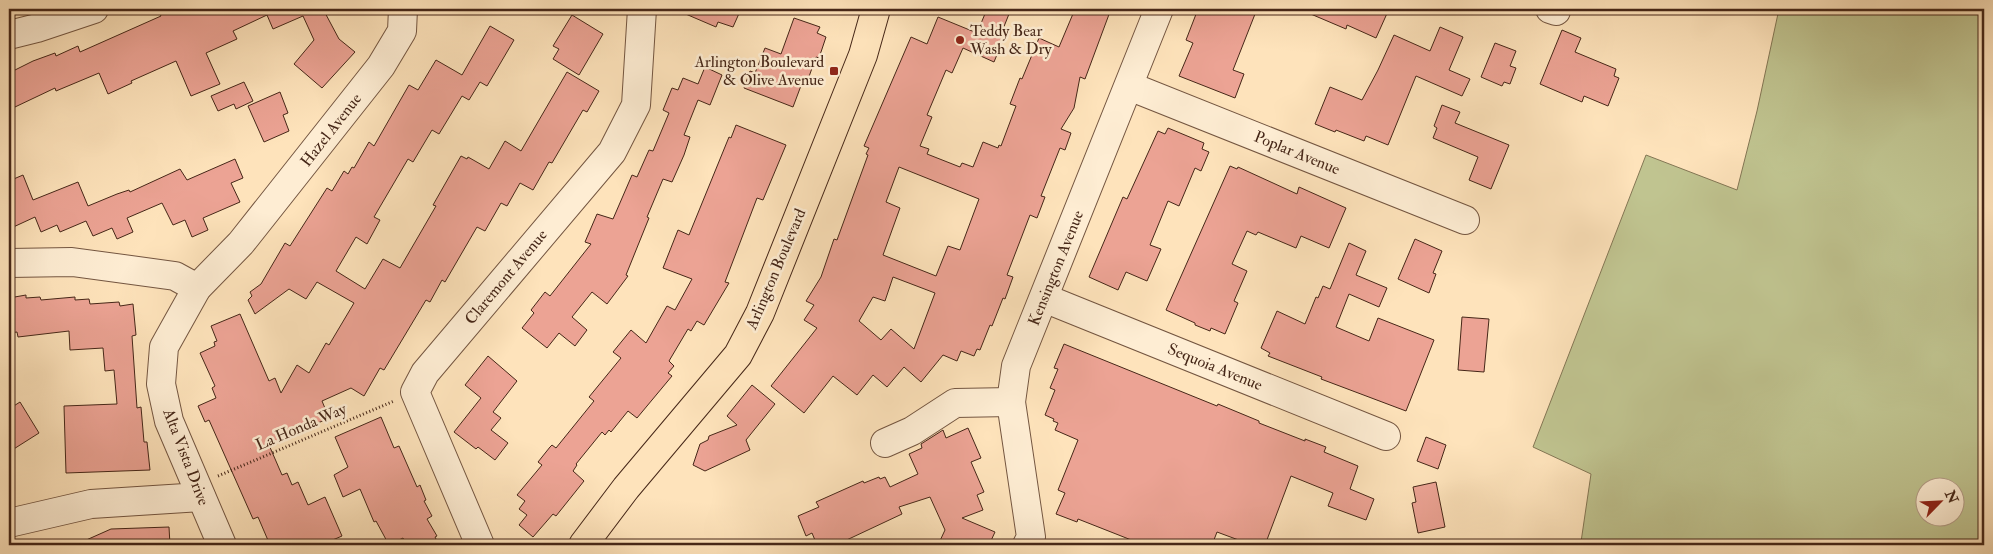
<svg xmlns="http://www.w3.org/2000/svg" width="1993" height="554" font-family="'IM FELL Double Pica',serif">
<rect width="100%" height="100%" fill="#fee3bb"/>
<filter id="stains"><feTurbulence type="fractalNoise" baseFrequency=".004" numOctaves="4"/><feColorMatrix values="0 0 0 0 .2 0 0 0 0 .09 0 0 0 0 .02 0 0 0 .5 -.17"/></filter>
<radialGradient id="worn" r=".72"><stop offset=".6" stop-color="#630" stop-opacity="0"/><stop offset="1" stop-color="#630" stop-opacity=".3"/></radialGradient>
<!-- green -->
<path fill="#c0c490" stroke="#837654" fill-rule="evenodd" d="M1779,9h205v536h-409l6,-3 10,-68 -58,-27 113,-292 91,35 20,-79zM1926,486h30v30h-30z"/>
<!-- building -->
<g fill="#eca394" stroke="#462718" fill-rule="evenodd">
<polygon points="171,9 323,9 339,39 355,52 322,88 294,64 314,40 303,16 273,29 267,15 233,31 237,39 206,53 220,84 191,96 176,61 131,81 132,83 108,94 99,73 56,91 55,88 15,107 9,93 9,73 33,61 55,53 56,56 78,46 80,52 161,16 160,14"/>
<polygon points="674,9 741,9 733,27 718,22 716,27"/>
<path d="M987,9h24l-10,25 4,1 -11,27 -31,-14 -11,25 -6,-3 -19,45 5,2 -12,29 9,3 -2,5 33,13 2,-4 11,4 10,-25 15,6 1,-3 2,1 15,-40 -6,-2 10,-26 2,1 17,-41 20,9 16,-38h36l-26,70 -5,-2 -6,31 -13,21 10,4 -6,17 -5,-2 -19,48 4,1 -8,21 -7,-3 -23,60 6,2 -8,22 -2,-1 -11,28 -2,-1 -10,25 -3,-1 -3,7 -13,-5 -4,10 -14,-6 -22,27 -17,-15 -17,20 -14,-12 -16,20 -24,-19 -29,37 -33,-27 46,-58 -13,-8 10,-15 -8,-4 15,-24 13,-38 3,1 31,-85 -2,-1 3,-6 -5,-2 47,-109 16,7 11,-27 39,16zM899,167l80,32 -19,51 -12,-4 -12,30 -53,-21 17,-47 -14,-6zM893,277l42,16 -21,56 -23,-20 -10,11 -22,-19 14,-24 12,4z"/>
<polygon points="1198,9 1257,9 1233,70 1244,74 1235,98 1179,76 1193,43 1186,40"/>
<polygon points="1299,9 1389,9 1376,38 1347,25 1346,29"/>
<polygon points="572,15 603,34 579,75 553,59 559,49 553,46"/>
<polygon points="794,18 820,27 817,33 826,37 819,58 816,57 806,85 802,83 793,107 744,88 750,71 755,73 765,48 781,54"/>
<polygon points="490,26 514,40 487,86 480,82 469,100 462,96 439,134 432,130 413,162 408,159 374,217 380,220 367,244 356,237 336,271 365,289 383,259 400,268 436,206 433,205 461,156 467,159 468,157 489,169 505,141 521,151 567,72 599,91 587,112 583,110 552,163 549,162 533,190 520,183 507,206 501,203 485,231 477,227 445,282 442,280 430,302 426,300 384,370 380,368 364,396 351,388 322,401 329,418 269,445 282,475 287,473 292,485 298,482 308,505 325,497 342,536 321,545 270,545 258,517 253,519 209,420 205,422 198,406 216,398 212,388 215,386 200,353 215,346 214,342 217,341 211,326 240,314 269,381 275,378 281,393 297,365 309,373 326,343 329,345 354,303 317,282 306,299 289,289 255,314 248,300 252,296 250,292 261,284 285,243 290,246 327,188 332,191 344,171 348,174 352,167 354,168 369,142 374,146 409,85 418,90 436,60 462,75"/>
<polygon points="1440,27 1463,37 1449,70 1470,79 1462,96 1416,76 1388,145 1366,136 1364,141 1336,130 1335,132 1315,124 1330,87 1362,100 1378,70 1394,35 1430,51"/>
<polygon points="1562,30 1581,38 1575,52 1616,69 1614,76 1619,78 1608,106 1584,96 1582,102 1540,84"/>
<polygon points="1495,43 1516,51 1510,66 1516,68 1510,84 1504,82 1502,86 1481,77"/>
<polygon points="705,67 722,75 710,105 698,100 684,135 690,137 684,155 672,182 663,179 647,217 649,218 626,275 628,276 607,304 592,292 572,317 587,330 575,346 559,333 547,348 522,328 534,313 531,310 545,292 550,296 591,244 585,242 597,214 613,219 632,175 637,177 649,150 653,151 669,113 663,110 672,88 678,90 683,78 698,84"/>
<polygon points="244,82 253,101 236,109 234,104 218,111 211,96"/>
<polygon points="280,92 288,113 283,115 289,131 264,142 248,106"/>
<polygon points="1442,105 1460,112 1455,123 1509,145 1491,189 1469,180 1478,157 1433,138 1437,128 1434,126"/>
<polygon points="736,125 786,145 763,200 757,198 725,282 729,283 704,325 697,321 691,331 688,329 669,361 674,366 668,373 672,376 637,418 628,411 611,432 609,430 605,435 602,432 576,464 577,465 573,471 584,481 556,516 553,514 533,537 519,525 527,515 519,509 525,501 517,495 542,465 538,462 550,447 552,445 556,448 594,401 589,397 621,358 613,352 631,330 646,343 667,306 675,310 692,279 663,268 678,230 689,235 729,137 731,138"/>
<polygon points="1168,128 1204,143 1202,149 1209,152 1201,171 1195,168 1179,206 1168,201 1150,245 1161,249 1147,281 1126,272 1118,290 1089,277 1123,197 1127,199 1158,131 1165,134"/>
<polygon points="235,159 243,178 231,183 240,202 203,218 208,230 192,237 185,220 173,225 162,203 127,218 133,232 117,239 112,228 93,236 86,221 60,232 57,225 41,232 35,217 9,229 9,181 23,175 33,200 78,182 88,206 117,194 129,190 130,192 180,169 187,180"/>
<polygon points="1230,166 1237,169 1238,167 1297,194 1299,187 1346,208 1329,248 1301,236 1296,248 1258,232 1256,235 1247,231 1232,264 1247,271 1234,301 1238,303 1225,334 1211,328 1210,331 1195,325 1195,323 1166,310"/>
<polygon points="1415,239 1442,251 1433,273 1436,274 1429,293 1398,279"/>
<polygon points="1349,243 1366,251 1356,275 1387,288 1379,307 1349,294 1336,327 1369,341 1378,318 1434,340 1406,411 1321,379 1322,377 1268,356 1270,353 1261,348 1277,311 1305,324 1316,297 1318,298 1323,286 1330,289"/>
<polygon points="26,295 26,298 40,297 41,300 75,297 75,300 89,299 90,304 119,302 120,306 133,304 136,335 132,336 137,408 141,407 144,442 147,442 150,470 66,473 64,406 117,404 114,370 105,371 103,348 70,350 69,331 18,337 17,332 9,333 9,298"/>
<polygon points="1462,317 1489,319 1484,372 1458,370"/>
<polygon points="1064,344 1217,406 1218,404 1259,421 1259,423 1305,441 1305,439 1326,447 1324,452 1358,466 1350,489 1374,499 1366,520 1328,506 1333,493 1291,476 1265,545 1252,545 1217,532 1212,545 1144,545 1078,519 1077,522 1056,514 1065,493 1058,490 1078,440 1055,430 1058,423 1053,421 1054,419 1045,415 1055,390 1050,388 1058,369 1054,368"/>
<polygon points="488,356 517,381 493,412 501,418 491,430 508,443 495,460 478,447 476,449 454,432 481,398 465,385"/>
<polygon points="752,385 775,404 746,440 750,450 705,471 693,465 700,444 708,440 709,436 737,425 727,416"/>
<polygon points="20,402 39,433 9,452 9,409"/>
<polygon points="381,417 394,448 399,446 417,487 420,485 426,500 424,501 432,516 427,519 437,536 435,537 439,545 407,545 403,538 389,545 376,521 374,522 360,489 343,497 334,475 348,467 335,437"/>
<polygon points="968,428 981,458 971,462 984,492 977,495 983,510 962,518 995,532 989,545 938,545 945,530 930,497 899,507 902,514 836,545 817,545 812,533 806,536 798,516 819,507 816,502 863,481 864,483 879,477 880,479 885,477 890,487 918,474 909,454 922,448 921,444 943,430 946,438"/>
<polygon points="1426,437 1446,445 1438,469 1417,461"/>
<polygon points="1436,482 1445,527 1418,533 1412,503 1416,502 1413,487"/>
<polygon points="169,527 170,545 75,545 111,529"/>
</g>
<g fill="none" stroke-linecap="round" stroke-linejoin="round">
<defs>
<g id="minor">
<polyline points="1550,9 1556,11"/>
<polyline points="9,35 37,28 94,9"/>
<polyline points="1129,86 1465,220"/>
<polyline points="9,263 72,262 175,276 197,288"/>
<polyline points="1044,298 1386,436"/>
<polyline points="885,443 912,431 955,403 1011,402"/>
<polyline points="9,523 91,504 201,497"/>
<polyline points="222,545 169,421 161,384 164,347 197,288 241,243 381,66 402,31 403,9"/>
<polyline points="480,545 415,392 425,373 612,152 636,105 642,9"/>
<polyline points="1027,545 1031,537 1011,402 1016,366 1159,9"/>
</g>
<polyline id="major" points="583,545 626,488 738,355 760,313 863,55 876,9"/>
</defs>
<!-- minor casing -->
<use href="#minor" stroke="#745641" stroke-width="30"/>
<!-- major casing -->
<use href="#major" stroke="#462718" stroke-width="30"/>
<!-- path -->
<polyline stroke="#462718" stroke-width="3" stroke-dasharray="1 2.5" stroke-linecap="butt" points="218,476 394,401"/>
<!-- minor -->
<use href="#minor" stroke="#feedd3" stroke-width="28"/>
<!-- major -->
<use href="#major" stroke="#fee3bb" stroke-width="28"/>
</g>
<!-- markers -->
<g fill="#8f2418" stroke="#feedd3" stroke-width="2">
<circle cx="960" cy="40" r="5"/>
<rect x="829" y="66" width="10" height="10" rx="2.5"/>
</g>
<g text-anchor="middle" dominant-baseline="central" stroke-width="5" stroke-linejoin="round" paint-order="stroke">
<!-- poi labels -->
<g font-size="16" fill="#462718" stroke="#feedd3" text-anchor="start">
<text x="970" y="31">Teddy Bear<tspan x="970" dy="18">Wash &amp; Dry</tspan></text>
<text x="824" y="62" text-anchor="end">Arlington Boulevard<tspan x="824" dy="18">&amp; Olive Avenue</tspan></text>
</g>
<!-- street labels -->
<g font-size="16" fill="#462718" stroke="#feedd3">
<text transform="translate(331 130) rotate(-52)">Hazel Avenue</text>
<text transform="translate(1297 153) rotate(22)">Poplar Avenue</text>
<text transform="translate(1056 268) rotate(-68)">Kensington Avenue</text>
<text transform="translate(776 269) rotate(-67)">Arlington Boulevard</text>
<text transform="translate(506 277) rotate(-50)">Claremont Avenue</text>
<text transform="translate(1215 367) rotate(22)">Sequoia Avenue</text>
<text transform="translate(301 427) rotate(-23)">La Honda Way</text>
<text transform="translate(186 457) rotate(69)">Alta Vista Drive</text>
</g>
</g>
<!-- margin -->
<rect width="1993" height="554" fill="none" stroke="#fee3bb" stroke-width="30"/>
<rect x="10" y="10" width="1973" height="534" fill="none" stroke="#462718" stroke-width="2.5"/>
<rect x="15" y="15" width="1963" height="524" fill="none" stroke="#462718"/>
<!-- north arrow -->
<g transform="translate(1940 502) rotate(66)"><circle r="24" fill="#feedd3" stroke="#b49e88"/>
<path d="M0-4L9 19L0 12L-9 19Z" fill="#8f2418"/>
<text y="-8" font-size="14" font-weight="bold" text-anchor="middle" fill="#462718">N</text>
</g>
<rect width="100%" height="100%" filter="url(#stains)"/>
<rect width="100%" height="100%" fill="url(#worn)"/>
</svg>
